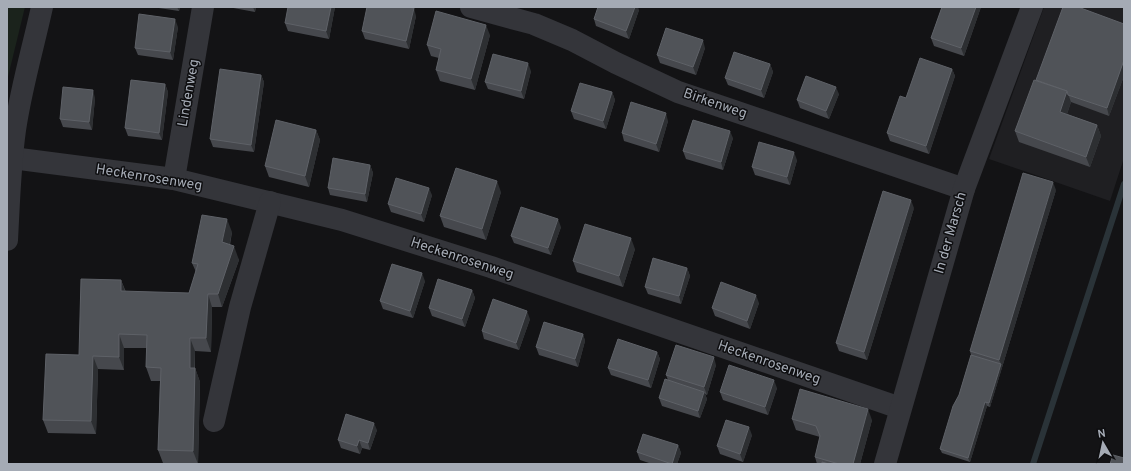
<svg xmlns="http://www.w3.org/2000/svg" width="1131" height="471" font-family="Overpass,sans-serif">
<rect width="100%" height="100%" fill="#131315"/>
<!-- built -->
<polygon fill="#1f1f22" points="1044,7 1124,7 1124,158 1110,201 989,159"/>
<!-- green -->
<polygon fill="#1b231c" points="7,7 25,7 7,81"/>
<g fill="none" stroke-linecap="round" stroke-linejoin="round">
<!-- stream -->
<polyline stroke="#2a3338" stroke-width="6" points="1033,464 1124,184"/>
<!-- minor -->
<g stroke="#34353a" stroke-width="22">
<polyline points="471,7 534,24 572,40 616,63 678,92 964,189"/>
<polyline points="12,158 174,179 342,220 491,267 900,408"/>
<polyline points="174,179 203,7"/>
<path d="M7,240c2,-37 3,-74 8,-110 6,-42 18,-82 27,-123"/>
<polyline points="214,421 240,307 270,202"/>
<polyline points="885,464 964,189 1032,7"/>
</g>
</g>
<!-- wall -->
<g fill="#46484d">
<polygon points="152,7 180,7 179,11"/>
<polygon points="228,7 256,7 255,12"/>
<polygon points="335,7 329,39 288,31 285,23"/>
<polygon points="942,7 981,7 964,56 934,46 931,38"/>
<polygon points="639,10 629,39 596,26 594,19"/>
<polygon points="416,16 409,49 365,39 362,31"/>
<polygon points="1124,24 1124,76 1109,116 1071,102 1067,114 1097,125 1101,136 1090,167 1019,142 1015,131 1036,80"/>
<polygon points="178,27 173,60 138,55 135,48"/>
<polygon points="490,35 475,90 440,81 436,70 439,58 431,56 427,45"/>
<polygon points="705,48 696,75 660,63 657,55"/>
<polygon points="770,64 773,72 764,98 728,85 725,78"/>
<polygon points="952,69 955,76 929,154 890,141 887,133 906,98"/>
<polygon points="531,71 524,99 488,89 485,82"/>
<polygon points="261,75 264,82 254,152 213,147 210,139"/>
<polygon points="165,84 168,92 162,140 128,136 125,128"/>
<polygon points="612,92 615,100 606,129 574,119 571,111"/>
<polygon points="839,94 829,119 800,108 797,100"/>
<polygon points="95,98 92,130 63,127 60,119"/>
<polygon points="668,121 659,152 624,141 622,133"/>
<polygon points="316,130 320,140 309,187 269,177 265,166"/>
<polygon points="733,138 723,170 686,159 683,151"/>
<polygon points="797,160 790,185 755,175 752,167"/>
<polygon points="370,165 373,173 367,202 330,195 328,188"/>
<polygon points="1056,190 990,407 987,406 970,462 942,453 940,449 959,395 971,355 970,351"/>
<polygon points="501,192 486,240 444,227 440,216"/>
<polygon points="432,195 424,222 391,212 388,204"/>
<polygon points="914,208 867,360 839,351 836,343"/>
<polygon points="561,227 551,255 514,243 511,236"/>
<polygon points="232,232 230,245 239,260 222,307 212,307 211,352 195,351 195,368 200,382 198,464 163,463 158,450 160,381 151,381 146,367 147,348 124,348 124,370 98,369 96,434 48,433 43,420 79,355 121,280 126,292 189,293 196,272 192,263"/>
<polygon points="635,249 623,287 577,272 573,261"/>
<polygon points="687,268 690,276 681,304 648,294 645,287"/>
<polygon points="425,281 413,318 383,309 380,301"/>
<polygon points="472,290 475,298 465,327 432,316 429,308"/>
<polygon points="759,303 750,329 715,316 712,308"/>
<polygon points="530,319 519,350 484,339 482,331"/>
<polygon points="583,334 585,341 578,367 539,355 536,347"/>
<polygon points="657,352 660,359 651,388 611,375 608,368"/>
<polygon points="716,365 707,395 705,394 707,399 700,418 662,406 659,398 668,380 666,375"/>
<polygon points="777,388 768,415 723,400 720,392"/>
<polygon points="792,419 872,420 860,464 817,464 815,457 820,437 796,430"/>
<polygon points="377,430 370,450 362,448 360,454 341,448 338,440"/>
<polygon points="752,435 743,462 720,454 717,446"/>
<polygon points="678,445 681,453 677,464 652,464 640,460 637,452"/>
</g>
<!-- shaded-wall -->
<g fill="#2d2f32">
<polygon points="177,7 180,7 179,11"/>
<polygon points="253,7 256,7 255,12"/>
<polygon points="331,7 335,7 329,39 326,31"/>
<polygon points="635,7 638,7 639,10 629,39 626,31"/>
<polygon points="976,7 981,7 964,56 961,48"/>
<polygon points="414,8 416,16 409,49 406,41"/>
<polygon points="175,19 178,27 173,60 170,52"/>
<polygon points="486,25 490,35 475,90 471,79"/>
<polygon points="703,40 705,48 696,75 693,67"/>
<polygon points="1124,60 1124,76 1109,116 1107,108"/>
<polygon points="528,63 531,71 524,99 521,91"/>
<polygon points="770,64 773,72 764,98 761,90"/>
<polygon points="952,69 955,76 929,154 926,146"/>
<polygon points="261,75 264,82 254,152 251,145"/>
<polygon points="165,84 168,92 162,140 159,133"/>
<polygon points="836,87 839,94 829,119 826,111"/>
<polygon points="93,90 95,98 92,130 89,122"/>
<polygon points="1067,91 1071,102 1064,123 1060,112"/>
<polygon points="612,92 615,100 606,129 603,121"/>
<polygon points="666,113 668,121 659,152 656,144"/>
<polygon points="1097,125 1101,136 1090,167 1086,157"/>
<polygon points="316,130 320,140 309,187 305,176"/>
<polygon points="730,131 733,138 723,170 721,162"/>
<polygon points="794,152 797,160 790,185 787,177"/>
<polygon points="370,165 373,173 367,202 365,194"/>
<polygon points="497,181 501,192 486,240 482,229"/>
<polygon points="1053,182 1056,190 990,407 989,403 1001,364 999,360"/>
<polygon points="429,188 432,195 424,222 421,214"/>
<polygon points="911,200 914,208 867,360 864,352"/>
<polygon points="227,219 232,232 227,256 222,242"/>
<polygon points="558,219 561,227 551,255 548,248"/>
<polygon points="631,238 635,249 623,287 619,276"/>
<polygon points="234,246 239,260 222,307 218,294"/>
<polygon points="687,268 690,276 681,304 679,296"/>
<polygon points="422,273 425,281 413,318 410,311"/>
<polygon points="121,280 126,294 121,291"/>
<polygon points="472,290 475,298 465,327 462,319"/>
<polygon points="208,294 212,307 211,352 206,338"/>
<polygon points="756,295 759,303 750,329 747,321"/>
<polygon points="527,311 530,319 519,350 516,343"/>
<polygon points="119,334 124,348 124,370 119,357"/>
<polygon points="583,334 585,341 578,367 575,359"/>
<polygon points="190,338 195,351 194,382 190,368"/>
<polygon points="657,352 660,359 651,388 648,380"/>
<polygon points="93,356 98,369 96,434 91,421"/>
<polygon points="714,357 716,365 707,395 704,387"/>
<polygon points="195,368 200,382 198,464 193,451"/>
<polygon points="774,380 777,388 768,415 765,407"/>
<polygon points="704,392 707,399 700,418 698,411"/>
<polygon points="985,402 987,406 970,462 968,458"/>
<polygon points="868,409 872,420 860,464 853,464"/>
<polygon points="374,423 377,430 370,450 368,443"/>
<polygon points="749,427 752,435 743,462 740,454"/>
<polygon points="359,440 362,448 360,454 357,446"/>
<polygon points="678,445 681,453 677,464 672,464"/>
</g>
<!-- building -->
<g fill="#505358" stroke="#5e6167">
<polygon points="288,7 331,7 326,31 285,23"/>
<polygon points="367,7 407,7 414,8 406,41 362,31"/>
<polygon points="598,7 635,7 626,31 594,19"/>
<polygon points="942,7 976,7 961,48 931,38"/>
<polygon points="1063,7 1078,7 1124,24 1124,60 1107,108 1068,95 1067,91 1036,80"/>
<polygon points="436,11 486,25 471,79 436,70 441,49 427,45"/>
<polygon points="139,14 175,19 170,52 135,48"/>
<polygon points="666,28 703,40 693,67 657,55"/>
<polygon points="734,52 770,64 761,90 725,78"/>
<polygon points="493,54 528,63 521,91 485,82"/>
<polygon points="920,58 952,69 926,146 887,133 900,96 906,98"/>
<polygon points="220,69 261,75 251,145 210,139"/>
<polygon points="806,76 836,87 826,111 797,100"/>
<polygon points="131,80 165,84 159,133 125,128"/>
<polygon points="1034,80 1067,91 1060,112 1097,125 1086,157 1015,131"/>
<polygon points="580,83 612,92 603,121 571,111"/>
<polygon points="63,87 93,90 89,122 60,119"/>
<polygon points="631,102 666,113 656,144 622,133"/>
<polygon points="276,120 316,130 305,176 265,166"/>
<polygon points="693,120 730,131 721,162 683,151"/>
<polygon points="759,142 794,152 787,177 752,167"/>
<polygon points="333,158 370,165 365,194 328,188"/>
<polygon points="456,168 497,181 482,229 440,216"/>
<polygon points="1023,173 1053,182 999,360 970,351"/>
<polygon points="396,178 429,188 421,214 388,204"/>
<polygon points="883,191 911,200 864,352 836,343"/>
<polygon points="521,207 558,219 548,248 511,236"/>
<polygon points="202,215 227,219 222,242 234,246 218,294 208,294 206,338 190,338 190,368 195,368 193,451 158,450 161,368 146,367 147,335 119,334 119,357 93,356 91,421 43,420 46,354 79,355 81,279 121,280 121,291 189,293 198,264 192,263"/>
<polygon points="585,224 631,238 619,276 573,261"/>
<polygon points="653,258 687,268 679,296 645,287"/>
<polygon points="392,264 422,273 410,311 380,301"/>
<polygon points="438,279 472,290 462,319 429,308"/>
<polygon points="721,282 756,295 747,321 712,308"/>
<polygon points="493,299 527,311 516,343 482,331"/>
<polygon points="544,322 583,334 575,359 536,347"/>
<polygon points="618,339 657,352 648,380 608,368"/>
<polygon points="676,345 714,357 704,387 666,375"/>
<polygon points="971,355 1001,364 989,403 985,402 968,458 940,449 953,406 959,395"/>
<polygon points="729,365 774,380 765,407 720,392"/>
<polygon points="665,379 704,392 698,411 659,398"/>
<polygon points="800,389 868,409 853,464 839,464 815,457 820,436 816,426 792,419"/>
<polygon points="346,414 374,423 368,443 359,440 357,446 338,440"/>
<polygon points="726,420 749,427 740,454 717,446"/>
<polygon points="643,434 678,445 672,464 637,452"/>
<polygon points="1113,455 1124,458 1124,464 1110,464"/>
<polygon points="822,462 829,464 822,464"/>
</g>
<g text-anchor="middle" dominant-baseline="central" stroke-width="3" stroke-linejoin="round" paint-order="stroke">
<!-- street labels -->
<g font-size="14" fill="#a5abb5" stroke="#0e0e10">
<text transform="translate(189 93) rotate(-80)">Lindenweg</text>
<text transform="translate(715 104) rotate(19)">Birkenweg</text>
<text transform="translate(149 178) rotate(9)">Heckenrosenweg</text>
<text transform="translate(951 233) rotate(-74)">In der Marsch</text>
<text transform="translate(462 259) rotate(18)">Heckenrosenweg</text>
<text transform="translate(769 363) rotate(19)">Heckenrosenweg</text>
</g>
</g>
<!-- border -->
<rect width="1131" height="471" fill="none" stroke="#a5abb5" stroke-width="16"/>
<!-- north arrow -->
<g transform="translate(1103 443) rotate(351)" stroke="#0e0e10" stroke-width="3" paint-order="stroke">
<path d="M0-3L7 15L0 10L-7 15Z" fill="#a5abb5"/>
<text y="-6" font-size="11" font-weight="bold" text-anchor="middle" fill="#a5abb5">N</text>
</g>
</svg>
